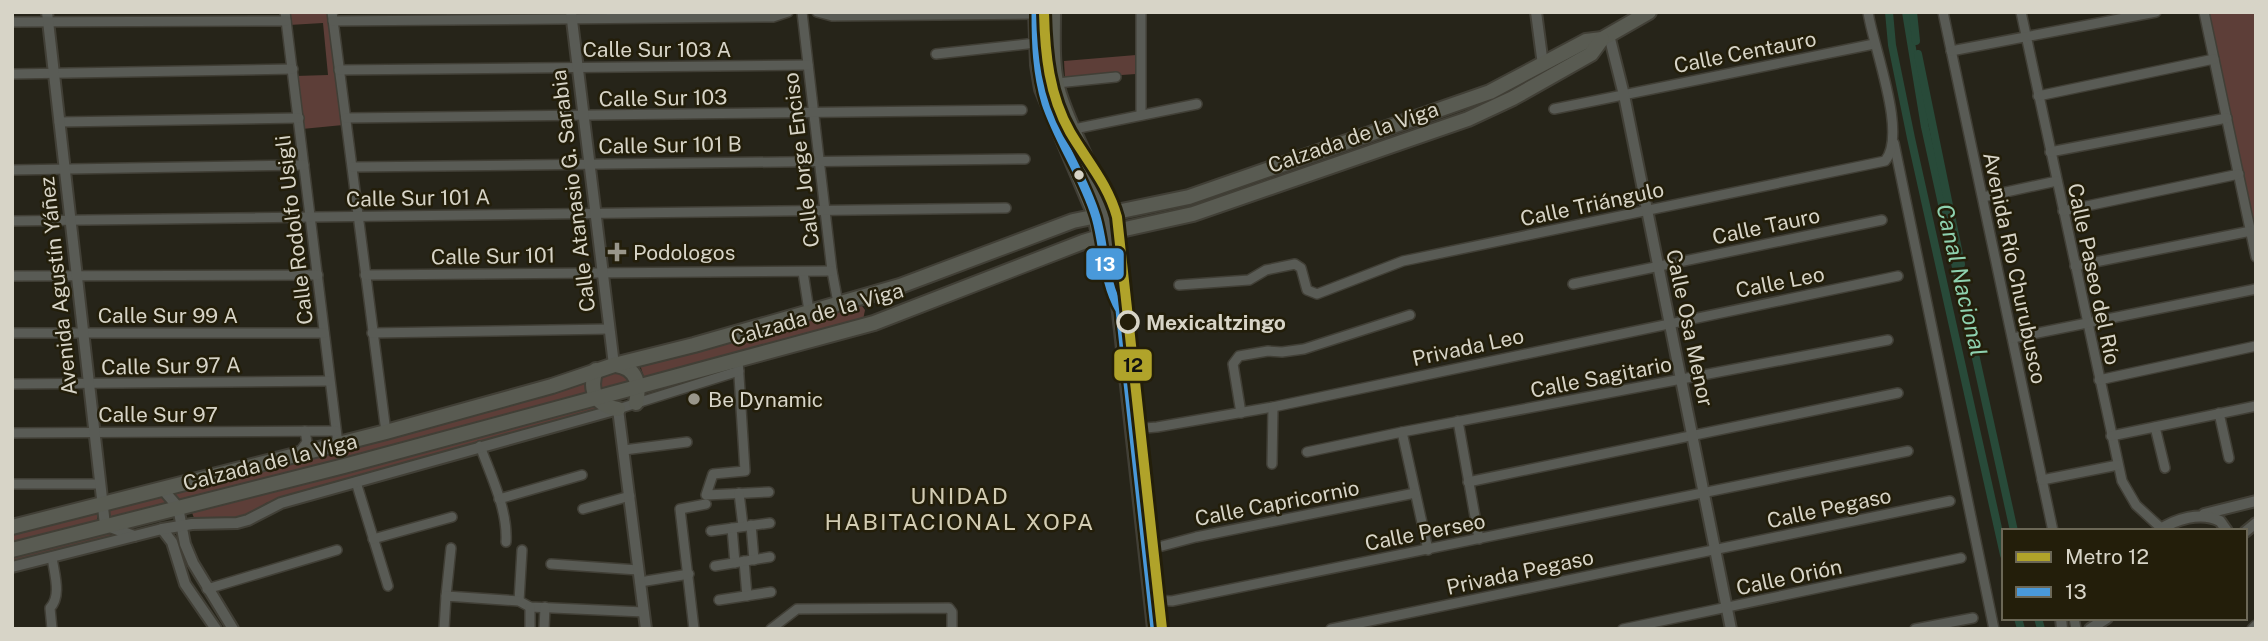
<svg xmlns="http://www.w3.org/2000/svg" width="2268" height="641" font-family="'Public Sans',sans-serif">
<rect width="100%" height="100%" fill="#262419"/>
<!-- green -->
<g fill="#5d3e38">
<polygon points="288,12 330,12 343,125 302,129 295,76 328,75 323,23 289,25"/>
<polygon points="2208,12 2256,12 2256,231"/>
<polygon points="1136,55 1136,74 1065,79 1064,61"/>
<polygon points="859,302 865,310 863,320 645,381 638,358"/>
<polygon points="622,368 635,384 598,393 601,374"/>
<polygon points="587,379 589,395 182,502 169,489"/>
<polygon points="590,402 602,409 266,503 246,518 194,518 191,510 409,456"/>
<polygon points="155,492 172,503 111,518 108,506"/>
<polygon points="97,508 97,522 12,543 12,531"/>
<polygon points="104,532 117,537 12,563 12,555"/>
</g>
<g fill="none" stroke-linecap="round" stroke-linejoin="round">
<!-- canal -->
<g stroke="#284a39" stroke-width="8">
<polyline points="1889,12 1892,45 1911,138 2004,555"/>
<polyline points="1906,12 1925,127 2014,531"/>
<polyline points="1913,12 1916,41"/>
<polyline points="1918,54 1961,264"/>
<polyline points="2018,618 2021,629"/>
<polyline points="2038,618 2041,629"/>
</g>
<defs>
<g id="minor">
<polyline points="285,12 338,444"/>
<polyline points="332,12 386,432"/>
<polyline points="802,12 832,271 838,303"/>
<polyline points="817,12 832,16 1036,14"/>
<polyline points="1141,12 1141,115"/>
<polyline points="1943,12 2053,531"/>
<polyline points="2021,12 2122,481 2136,505 2161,528"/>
<polyline points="2204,12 2256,257"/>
<polyline points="333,21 773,17 788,12"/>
<polyline points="12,22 286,21"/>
<polyline points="1951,51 2156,12"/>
<polyline points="936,54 1036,43"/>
<polyline points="339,70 808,65"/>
<polyline points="12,74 293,69"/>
<polyline points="1057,83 1116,77"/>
<polyline points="2038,96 2214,59"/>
<polyline points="1554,109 1874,44"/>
<polyline points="346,118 1022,110"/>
<polyline points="59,122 299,118"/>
<polyline points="1074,129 1197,104"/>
<polyline points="1894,143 1994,629"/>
<polyline points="2050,152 2227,118"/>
<polyline points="353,167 1025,159"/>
<polyline points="12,170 304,165"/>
<polyline points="1983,197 2057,181"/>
<polyline points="2063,211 2239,174"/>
<polyline points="12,221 1006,208"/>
<polyline points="2075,266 2251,231"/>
<polyline points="803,272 809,311"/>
<polyline points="365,275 832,271"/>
<polyline points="12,276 318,275"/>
<polyline points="1573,284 1882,220"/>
<path d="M1179,285l70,-5 17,-10 29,-6 6,4 6,22 10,4 86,-33 482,-100c23,-27 -12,-114 -17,-149"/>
<polyline points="12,333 324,333"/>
<polyline points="372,333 609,329"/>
<polyline points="2013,338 2256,289"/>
<polyline points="738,360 745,471 713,474 706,495 769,492"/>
<polyline points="2099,380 2256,346"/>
<polyline points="12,384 329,381"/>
<polyline points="618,409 739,371"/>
<polyline points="1241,413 1233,364 1239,356 1268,351 1282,352 1304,349 1410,315"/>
<polyline points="2219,413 2229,458"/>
<polyline points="1458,421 1479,539"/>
<polyline points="2155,427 2165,468"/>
<polyline points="1133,429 1157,427 1273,407 1898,276"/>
<polyline points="1402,432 1428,550"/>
<polyline points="12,433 336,431"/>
<polyline points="2111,436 2256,406"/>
<path d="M480,446c11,30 28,64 26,96"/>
<polyline points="624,450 687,442"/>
<polyline points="1307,452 1402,432 1888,340"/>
<polyline points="299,453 307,442 305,431"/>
<polyline points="1272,464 1273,407"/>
<polyline points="2042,480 2118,465"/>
<polyline points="356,482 388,586"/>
<polyline points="1468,482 1898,393"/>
<polyline points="12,484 100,484"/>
<polyline points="739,493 743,526"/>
<polyline points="499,499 582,475"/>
<polyline points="583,509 630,496"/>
<polyline points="751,525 754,560"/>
<polyline points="732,528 735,563"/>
<polyline points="711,531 770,523"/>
<polyline points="373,539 452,517"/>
<polyline points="1147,550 1196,537 1415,493"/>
<polyline points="744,561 747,596"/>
<polyline points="551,564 638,570"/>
<polyline points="715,566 770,557"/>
<polyline points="640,582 689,574"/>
<polyline points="207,589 337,550"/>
<polyline points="446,596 451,548"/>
<polyline points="719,600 771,592"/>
<polyline points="1152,600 1172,601 1908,451"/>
<polyline points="519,601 522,550"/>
<polyline points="2074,618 2076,629"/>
<path d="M52,629l-2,-21c12,-12 4,-35 2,-51"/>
<polyline points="444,629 446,596 519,601 530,607 644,612"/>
<polyline points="530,629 530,607"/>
<polyline points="544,629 545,607"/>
<polyline points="694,629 680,509 706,504"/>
<polyline points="771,629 797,609 949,608 952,612 952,629"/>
<polyline points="1331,629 1950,501"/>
<polyline points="1623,629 1961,558"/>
<polyline points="1915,629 1973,618"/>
<polyline points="2252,629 2256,625"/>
</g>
<g id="tertiary">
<polyline points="47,12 105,525 134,536"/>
<polyline points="571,12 614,365"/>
<polyline points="1536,12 1543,65"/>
<polyline points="1609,35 1624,95 1731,629"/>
<polyline points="157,489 165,492 178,507 185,544 193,563 233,629"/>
<polyline points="2204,514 2256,501"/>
<polyline points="162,529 172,542 185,584 216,629"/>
<path d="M2158,531c17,-12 43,-20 62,-10l7,10"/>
<polyline points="2245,532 2256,523"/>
<polyline points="12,567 162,529 192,524 237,523 248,520 281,503 618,409 646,629"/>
<polyline points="2061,618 2062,629"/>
<polyline points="2090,629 2107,618"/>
</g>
<g id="primary">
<polyline points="1036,12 1038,65 1042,89 1095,215 1107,275"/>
<path d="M1053,12c0,27 -2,56 6,82 15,47 43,89 52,138l44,397"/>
<path d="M616,365c22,3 24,21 20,38"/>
<path d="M596,370c-8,21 1,36 22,39"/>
<polyline points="12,527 386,432 552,386 614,365 694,345 900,286 1073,221 1189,197 1490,92 1586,41 1602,39 1649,12"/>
<polyline points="12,550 344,466 874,323 1083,242 1125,229 1193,214 1468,119 1513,98 1591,54 1602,39"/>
</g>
</defs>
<!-- minor casing -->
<use href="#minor" stroke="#413f36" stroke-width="12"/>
<!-- tertiary casing -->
<use href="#tertiary" stroke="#413f36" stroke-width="14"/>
<!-- primary casing -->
<use href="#primary" stroke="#413f36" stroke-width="18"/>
<!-- minor -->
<use href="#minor" stroke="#595b55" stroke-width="9"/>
<!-- tertiary -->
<use href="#tertiary" stroke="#595b55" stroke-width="10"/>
<!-- primary -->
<use href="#primary" stroke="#595b52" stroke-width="14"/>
<defs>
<path id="bus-1" d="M1036,12c0,31 1,61 10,91 13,39 38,74 50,114 9,31 7,64 24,93l35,319"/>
</defs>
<!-- bus-1 casing -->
<use href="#bus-1" stroke="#231e0a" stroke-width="14"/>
<!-- bus-1 -->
<use href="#bus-1" stroke="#4999da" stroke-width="9"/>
<defs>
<path id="metro-1" d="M1044,12c1,42 5,83 26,120 17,29 38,52 47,85l45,412"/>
</defs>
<!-- metro-1 casing -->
<use href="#metro-1" stroke="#231e0a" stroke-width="16"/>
<!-- metro-1 -->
<use href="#metro-1" stroke="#b0a32a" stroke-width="10"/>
</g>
<!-- markers -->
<circle fill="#d7d4c7" stroke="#231e0a" stroke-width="2.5" cx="1079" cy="175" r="6"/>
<g fill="#99968a" stroke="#231e0a" stroke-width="2.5">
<path d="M613.5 241.5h7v7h7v7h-7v7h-7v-7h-7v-7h7z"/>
<circle cx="694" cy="399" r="7"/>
</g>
<circle fill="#231e0a" stroke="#d7d4c7" stroke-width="3.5" cx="1128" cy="322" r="10"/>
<g text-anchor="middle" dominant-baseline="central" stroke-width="5" stroke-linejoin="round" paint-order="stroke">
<!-- street labels -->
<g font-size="21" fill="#d7d4c7" stroke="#231e0a">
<text x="657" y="49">Calle Sur 103 A</text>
<text transform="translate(1745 52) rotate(-11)">Calle Centauro</text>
<text transform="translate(663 98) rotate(-1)">Calle Sur 103</text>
<text transform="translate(1353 137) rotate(-19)">Calzada de la Viga</text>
<text transform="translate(670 145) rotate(-1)">Calle Sur 101 B</text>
<text transform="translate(801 160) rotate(-97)">Calle Jorge Enciso</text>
<text transform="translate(573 191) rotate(-97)">Calle Atanasio G. Sarabia</text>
<text transform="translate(418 198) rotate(-1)">Calle Sur 101 A</text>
<text transform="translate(1592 204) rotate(-12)">Calle Triángulo</text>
<text transform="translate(1766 226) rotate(-12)">Calle Tauro</text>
<text transform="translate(294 230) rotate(-97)">Calle Rodolfo Usigli</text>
<text transform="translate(493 256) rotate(-1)">Calle Sur 101</text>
<text transform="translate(2015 268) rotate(78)">Avenida Río Churubusco</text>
<text transform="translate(2094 274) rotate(78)">Calle Paseo del Río</text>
<text transform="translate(1780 282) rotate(-11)">Calle Leo</text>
<text transform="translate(58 286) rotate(-96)">Avenida Agustín Yáñez</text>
<text transform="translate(817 314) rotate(-16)">Calzada de la Viga</text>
<text x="168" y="315">Calle Sur 99 A</text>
<text transform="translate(1690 328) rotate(78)">Calle Osa Menor</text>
<text transform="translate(1468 347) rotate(-12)">Privada Leo</text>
<text transform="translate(171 366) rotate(-1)">Calle Sur 97 A</text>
<text transform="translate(1601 377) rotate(-11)">Calle Sagitario</text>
<text x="158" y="414">Calle Sur 97</text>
<text transform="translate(270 462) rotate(-14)">Calzada de la Viga</text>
<text transform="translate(1277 503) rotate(-11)">Calle Capricornio</text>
<text transform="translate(1829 508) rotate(-12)">Calle Pegaso</text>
<text transform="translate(1425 532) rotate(-11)">Calle Perseo</text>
<text transform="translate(1520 572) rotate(-12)">Privada Pegaso</text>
<text transform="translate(1789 577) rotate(-12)">Calle Orión</text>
</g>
<!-- poi labels -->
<g font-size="21" fill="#d7d4c7" stroke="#231e0a" text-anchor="start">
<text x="633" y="252">Podologos</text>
<text x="708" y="399">Be Dynamic</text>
</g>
<!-- stop labels -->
<g font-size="21" font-weight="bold" fill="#d7d4c7" stroke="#231e0a" text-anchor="start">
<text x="1146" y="322">Mexicaltzingo</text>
</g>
<!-- water labels -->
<g font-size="23" font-style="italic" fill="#8ed1af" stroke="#231e0a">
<text transform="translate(1962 280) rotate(77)">Canal Nacional</text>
</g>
<!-- neighbourhood labels -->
<g font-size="23" letter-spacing="2" fill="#d2ccb3" stroke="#231e0a">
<text x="960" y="495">UNIDAD<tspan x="960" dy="26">HABITACIONAL XOPA</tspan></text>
</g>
</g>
<g stroke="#231e0a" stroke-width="2.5">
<rect x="1085" y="247" width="40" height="34" rx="7" fill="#4999da"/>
<rect x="1113" y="348" width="40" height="34" rx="7" fill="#b0a32a"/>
</g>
<g font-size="19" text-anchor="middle" font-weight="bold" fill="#fff">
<text x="1105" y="271">13</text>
</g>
<g font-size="19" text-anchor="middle" font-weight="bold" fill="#111">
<text x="1133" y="372">12</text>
</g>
<!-- border -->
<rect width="2268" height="641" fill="none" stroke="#d7d4c7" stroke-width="28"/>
<!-- legend -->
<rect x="2002" y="529" width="245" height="91" fill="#231e0a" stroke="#6b6756" stroke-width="2"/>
<rect x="2016" y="552" width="35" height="10" fill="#b0a32a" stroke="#6b6756" stroke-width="2"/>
<text x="2065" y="564" font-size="21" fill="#d7d4c7">Metro 12</text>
<rect x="2016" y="587" width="35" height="10" fill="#4999da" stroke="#6b6756" stroke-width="2"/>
<text x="2065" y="599" font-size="21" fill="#d7d4c7">13</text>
</svg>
